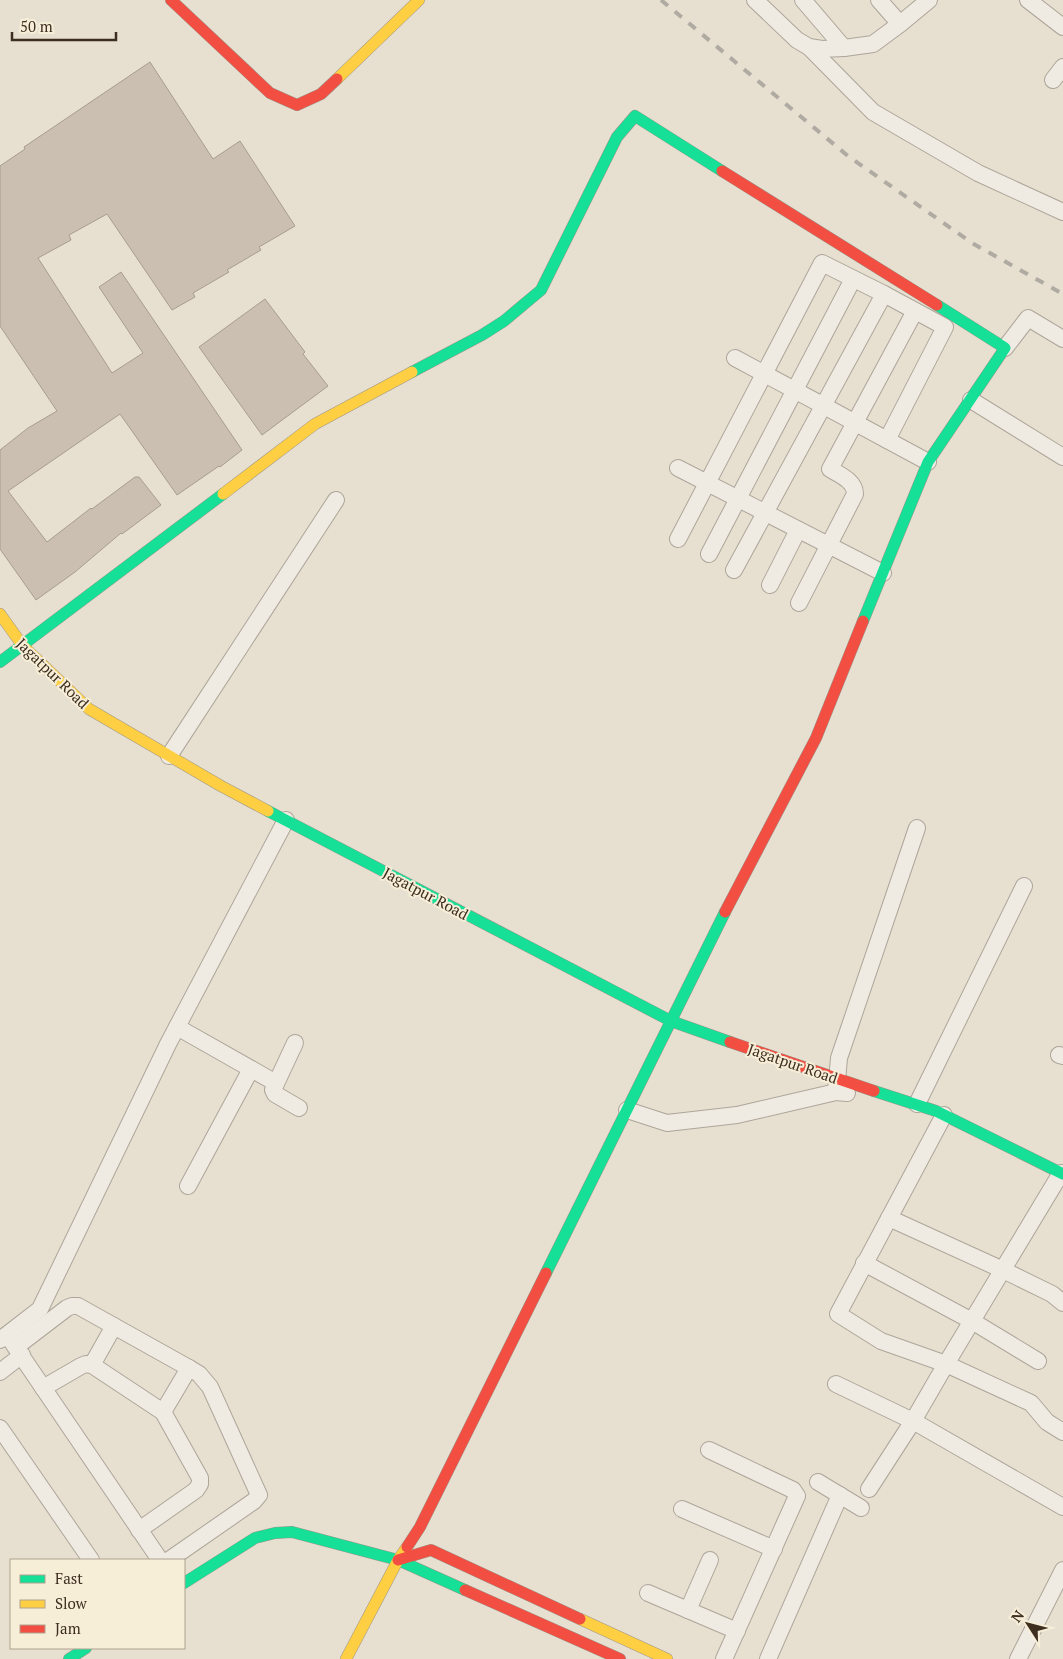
<svg xmlns="http://www.w3.org/2000/svg" width="1063" height="1659" font-family="'PT Serif',serif">
<rect width="100%" height="100%" fill="#e7e0d1"/>
<!-- building -->
<g fill="#cbbfb2" stroke="#a89c90">
<polygon points="150,62 213,159 240,141 295,226 259,247 261,250 227,270 229,272 193,293 195,297 172,310 107,214 69,235 71,240 38,258 112,373 143,353 99,287 121,272 242,450 220,467 219,466 177,495 120,414 8,491 47,542 91,508 92,509 135,477 139,477 161,505 122,534 121,533 75,572 36,600 0,549 0,450 28,428 57,411 0,326 0,166 25,149 24,147"/>
<polygon points="265,299 305,352 303,354 328,386 262,435 199,347"/>
</g>
<g fill="none" stroke-linecap="round" stroke-linejoin="round">
<defs>
<g id="street">
<polyline points="755,0 797,40 809,47 822,49 844,48 873,44 900,24 929,0"/>
<polyline points="803,0 844,48"/>
<polyline points="879,0 900,24"/>
<polyline points="1028,0 1063,27"/>
<polyline points="809,47 873,112 978,173 1063,212"/>
<polyline points="1053,80 1063,67"/>
<polyline points="1005,348 1028,318 1063,339"/>
<polyline points="735,358 928,462"/>
<polyline points="971,400 1063,457"/>
<polyline points="678,468 883,573"/>
<polyline points="678,539 822,263 884,294 945,327 887,440"/>
<polyline points="709,554 853,279"/>
<polyline points="734,570 884,294"/>
<polyline points="770,585 798,530"/>
<path d="M799,603l56,-109c0,-13 -15,-19 -25,-25l85,-158"/>
<polyline points="169,756 336,500"/>
<polyline points="177,1027 276,1083"/>
<polyline points="295,1043 273,1090 275,1094 299,1108"/>
<polyline points="1059,1055 1063,1056"/>
<polyline points="836,1092 839,1058 917,828"/>
<polyline points="917,1104 1024,886"/>
<polyline points="627,1110 667,1123 737,1115 836,1092 847,1093"/>
<polyline points="1061,1173 946,1364 1031,1403 1047,1422 1063,1432"/>
<polyline points="188,1186 251,1069"/>
<polyline points="889,1218 1003,1270 1052,1294 1063,1303"/>
<polyline points="864,1263 972,1321 1038,1361"/>
<polyline points="10,1339 160,1560"/>
<polyline points="0,1340 40,1309 168,1044 286,820"/>
<polyline points="16,1347 67,1308 72,1306 78,1306 189,1368 199,1374 210,1387 259,1495 254,1501 169,1560"/>
<polyline points="92,1365 114,1326"/>
<polyline points="0,1372 22,1355"/>
<polyline points="836,1384 913,1421 1063,1507"/>
<polyline points="43,1388 81,1366 86,1364 92,1365 163,1412 200,1478 200,1484 196,1490 139,1530"/>
<polyline points="163,1412 189,1368"/>
<polyline points="0,1428 91,1560"/>
<polyline points="709,1450 793,1490 797,1496 724,1659"/>
<polyline points="818,1482 861,1508"/>
<polyline points="869,1489 913,1421 946,1364 881,1341 838,1314 944,1115"/>
<polyline points="682,1509 774,1549"/>
<polyline points="648,1593 737,1631"/>
<polyline points="688,1610 710,1560"/>
<polyline points="768,1659 840,1495"/>
<polyline points="1018,1659 1063,1570"/>
</g>
<g id="fast">
<polyline points="412,372 482,335 504,321 541,290 617,137 635,116 722,171"/>
<polyline points="863,621 928,462 1005,348 937,305"/>
<polyline points="0,662 223,494"/>
<polyline points="268,811 671,1021 730,1042"/>
<polyline points="874,1091 936,1111 1063,1174"/>
<polyline points="546,1273 725,912"/>
<polyline points="184,1583 255,1538 275,1533 292,1532 398,1560 465,1590"/>
<polyline points="69,1659 86,1648"/>
</g>
<g id="slow">
<polyline points="337,79 419,0"/>
<polyline points="223,494 315,424 412,372"/>
<polyline points="0,614 23,646 89,709 221,786 268,811"/>
<polyline points="580,1619 667,1659"/>
<polyline points="346,1659 398,1560 407,1547"/>
</g>
<g id="jam">
<polyline points="171,0 270,93 297,105 321,94 337,79"/>
<polyline points="722,171 937,305"/>
<polyline points="725,912 816,738 863,621"/>
<polyline points="730,1042 874,1091"/>
<polyline points="407,1547 420,1527 546,1273"/>
<polyline points="398,1560 431,1550 580,1619"/>
<polyline points="465,1590 620,1659"/>
</g>
</defs>
<!-- street casing -->
<use href="#street" stroke="#ada599" stroke-width="18"/>
<!-- fast casing -->
<use href="#fast" stroke="#9c958a" stroke-width="12"/>
<!-- slow casing -->
<use href="#slow" stroke="#9c958a" stroke-width="12"/>
<!-- jam casing -->
<use href="#jam" stroke="#9c958a" stroke-width="12"/>
<!-- street -->
<use href="#street" stroke="#efebe3" stroke-width="16"/>
<!-- fast -->
<use href="#fast" stroke="#16e098" stroke-width="11"/>
<!-- slow -->
<use href="#slow" stroke="#ffcf43" stroke-width="11"/>
<!-- jam -->
<use href="#jam" stroke="#f24e42" stroke-width="11"/>
<!-- rail -->
<polyline stroke="#afaaa2" stroke-width="4" stroke-dasharray="9 9" stroke-linecap="butt" points="661,0 848,156 972,243 1063,294"/>
</g>
<g text-anchor="middle" dominant-baseline="central" stroke-width="4" stroke-linejoin="round" paint-order="stroke">
<!-- street labels -->
<g font-size="15" fill="#3d2e20" stroke="#f7eed8">
<text transform="translate(53 673) rotate(44)">Jagatpur Road</text>
<text transform="translate(426 893) rotate(28)">Jagatpur Road</text>
<text transform="translate(793 1063) rotate(19)">Jagatpur Road</text>
</g>
</g>
<!-- legend -->
<rect x="10" y="1559" width="175" height="90" fill="#f7eed8" stroke="#ada18e"/>
<rect x="20" y="1575" width="25" height="8" fill="#16e098" stroke="#ada18e"/>
<text x="55" y="1584" font-size="15" fill="#3d2e20">Fast</text>
<rect x="20" y="1600" width="25" height="8" fill="#ffcf43" stroke="#ada18e"/>
<text x="55" y="1609" font-size="15" fill="#3d2e20">Slow</text>
<rect x="20" y="1625" width="25" height="8" fill="#f24e42" stroke="#ada18e"/>
<text x="55" y="1634" font-size="15" fill="#3d2e20">Jam</text>
<!-- north arrow -->
<g transform="translate(1028 1624) rotate(306)" stroke="#f7eed8" stroke-width="4" paint-order="stroke">
<path d="M0-4L9 19L0 12L-9 19Z" fill="#3d2e20"/>
<text y="-8" font-size="14" font-weight="bold" text-anchor="middle" fill="#3d2e20">N</text>
</g>
<!-- scale -->
<path d="M12 32v8h104v-8" fill="none" stroke="#3d2e20" stroke-width="2.5"/>
<text x="20" y="32" font-size="15" fill="#3d2e20" stroke="#f7eed8" stroke-width="4" paint-order="stroke">50 m</text>
</svg>
